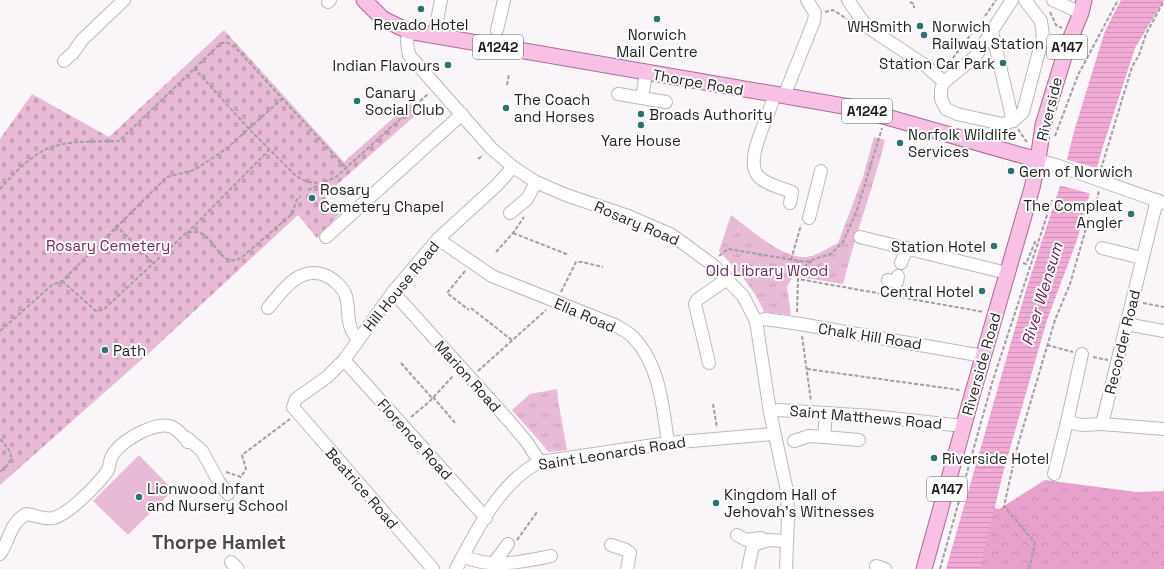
<svg xmlns="http://www.w3.org/2000/svg" width="1164" height="569" font-family="'Space Grotesk',sans-serif">
<defs>
<pattern id="forest-crowns" width="20" height="18" patternUnits="userSpaceOnUse"><rect width="20" height="18" fill="#e8a1cd"/><path d="M2 6a3 3 0 1 1 6 0M12 15a3 3 0 1 1 6 0" fill="none" stroke="#c78ab0"/></pattern>
<pattern id="cemetery-stones" width="16" height="16" patternUnits="userSpaceOnUse"><rect width="16" height="16" fill="#e8bad6"/><path d="M2 7V4a2 2 0 0 1 4 0v3zM10 15v-3a2 2 0 0 1 4 0v3z" fill="#c79fb7"/></pattern>
<pattern id="park-tufts" width="24" height="20" patternUnits="userSpaceOnUse"><rect width="24" height="20" fill="#e8bad6"/><path d="M3 7l-1-3M5 7V3M7 7l1-3M15 17l-1-3M17 17v-4M19 17l1-3" fill="none" stroke="#c79fb7"/></pattern>
<pattern id="water-rules" width="6" height="5" patternUnits="userSpaceOnUse"><rect width="6" height="5" fill="#f1a9d6"/><path d="M0 2.5h6" fill="none" stroke="#ce91b7"/></pattern>
</defs>
<rect width="100%" height="100%" fill="#f9f5f8"/>
<!-- grass -->
<polygon fill="#e8bad6" points="139,455 173,490 128,535 93,501"/>
<!-- forest -->
<polygon fill="url(#forest-crowns)" points="1045,480 1136,492 1164,491 1164,569 978,569 984,506 999,509"/>
<!-- cemetery -->
<polygon fill="url(#cemetery-stones)" points="224,30 344,162 410,103 417,114 324,196 339,214 317,238 298,215 149,353 0,485 0,139 32,94 109,137"/>
<!-- park -->
<g fill="url(#park-tufts)">
<path d="M874,137l11,3c-12,49 -30,95 -42,144l-50,-8 -6,11 4,28 -27,-3c-10,-24 -27,-42 -45,-61l12,-36c19,14 51,44 76,42 10,-1 22,-10 31,-14l25,-66z"/>
<polygon points="557,389 558,400 567,450 549,452 512,410 530,394"/>
</g>
<!-- water -->
<polygon fill="url(#water-rules)" points="1121,0 1164,0 1135,48 1103,146 1077,240 1047,320 1003,473 980,569 946,569 1026,290 1060,186 1075,128 1105,31"/>
<!-- pier -->
<polygon fill="#f9f5f8" points="1065,159 1099,169 1092,194 1058,185"/>
<g fill="none" stroke-linecap="round" stroke-linejoin="round">
<defs>
<g id="minor">
<polyline points="848,0 866,26 926,66 944,82"/>
<polyline points="1012,0 975,57 944,82 941,89 941,99 946,109 957,114 1002,124 1013,121 1023,112 1043,36 1041,21 1025,0"/>
<polyline points="1053,0 1081,13"/>
<polyline points="328,2 330,0"/>
<polyline points="497,30 504,0"/>
<polyline points="408,31 407,43 409,55 491,148 513,167 536,182 566,195 628,216 672,235 714,266 743,296 756,321 770,412 787,491 788,517 786,569"/>
<polyline points="992,32 1013,121"/>
<polyline points="434,35 441,0"/>
<polyline points="64,61 73,53 82,40 124,0"/>
<polyline points="618,94 642,98 646,73"/>
<path d="M774,95c-3,20 -32,65 -15,82 8,8 23,11 33,15l-2,11"/>
<polyline points="784,96 814,21 815,13 807,0"/>
<polyline points="642,98 666,102"/>
<polyline points="1038,160 1059,166 1164,203"/>
<polyline points="1157,200 1102,424 1164,429"/>
<polyline points="510,213 527,199 536,182"/>
<polyline points="809,218 821,171"/>
<polyline points="326,237 462,114"/>
<polyline points="860,237 1007,273"/>
<path d="M438,239l54,37 123,49c6,4 13,7 18,12 27,28 30,71 35,106"/>
<polyline points="1102,248 1142,258"/>
<polyline points="901,263 907,248"/>
<polyline points="888,280 897,282 898,276"/>
<polyline points="393,292 510,422 526,441 540,462"/>
<path d="M268,308c15,-18 32,-44 59,-32 8,4 16,12 19,20 4,15 -1,33 13,43"/>
<polyline points="756,321 765,319 800,324 983,356"/>
<polyline points="1126,324 1164,331"/>
<polyline points="344,360 486,518"/>
<polyline points="709,363 695,304 697,300 727,279"/>
<polyline points="770,412 778,410 872,416 963,426"/>
<polyline points="1067,422 1082,354"/>
<polyline points="824,437 859,440"/>
<polyline points="794,441 809,436 824,437 826,413"/>
<polyline points="188,442 187,438 202,451 219,482 228,494"/>
<polyline points="1054,474 1067,422 1082,425 1102,424"/>
<polyline points="737,535 746,540 761,538"/>
<polyline points="611,545 626,550 630,553 627,569"/>
<path d="M0,554c10,-14 9,-30 26,-40 8,1 20,6 27,4 15,-3 44,-33 53,-45 4,-4 3,-12 6,-17 8,-15 44,-36 60,-29 7,3 11,9 16,15"/>
<path d="M463,556c27,13 59,6 88,0"/>
<polyline points="231,562 238,569"/>
<polyline points="493,564 508,544"/>
<polyline points="876,566 885,569"/>
<polyline points="433,569 293,407 296,399 327,377 344,360 393,292 438,239 497,185 513,167"/>
<path d="M456,569c19,-36 45,-89 84,-107l128,-19 106,-9"/>
<polyline points="748,569 753,545 769,540 782,541 787,538"/>
</g>
<g id="major">
<polyline points="364,0 383,19 408,31 855,108 1038,160"/>
<polyline points="924,569 973,392 1032,188 1038,160 1043,125 1067,47 1081,13 1084,0"/>
</g>
</defs>
<!-- minor casing -->
<use href="#minor" stroke="#bcb8ba" stroke-width="14"/>
<!-- major casing -->
<use href="#major" stroke="#a96c94" stroke-width="17"/>
<!-- path -->
<g stroke="#a19ea0" stroke-width="2" stroke-dasharray="4 2" stroke-linecap="butt">
<polyline points="910,2 914,4 914,8"/>
<polyline points="825,12 833,10 847,19"/>
<polyline points="1050,12 1056,25 1062,28"/>
<polyline points="985,16 996,0"/>
<polyline points="949,63 972,33"/>
<polyline points="194,68 249,129 296,176 307,182 320,183"/>
<polyline points="507,85 509,74"/>
<polyline points="1018,129 1028,144"/>
<polyline points="1055,136 1078,75 1118,0"/>
<polyline points="478,159 483,155"/>
<polyline points="1101,169 1132,67 1139,55 1146,34 1164,1"/>
<path d="M0,189c12,-14 36,-39 55,-43 20,-6 43,-4 64,-5l102,-98h7l8,5 109,119"/>
<polyline points="308,190 336,177 429,93"/>
<polyline points="116,225 154,264"/>
<polyline points="187,233 270,149"/>
<polyline points="513,233 569,255"/>
<polyline points="496,252 513,233 524,217"/>
<polyline points="719,256 728,249 805,262 831,254 843,242 857,210 882,128"/>
<polyline points="791,260 801,225"/>
<polyline points="798,261 798,275 807,264 812,261"/>
<polyline points="1023,263 1026,264 1035,242 1038,243"/>
<polyline points="465,271 447,293 469,310"/>
<path d="M62,281l34,30 7,-1 83,-77c3,0 7,-2 10,-1 20,2 22,37 45,26l51,-44 5,-15 4,-3"/>
<polyline points="561,292 576,262 582,262 603,267"/>
<polyline points="1143,303 1164,307"/>
<polyline points="471,308 513,341"/>
<polyline points="797,312 798,279 984,312"/>
<polyline points="0,331 52,285 62,281 167,177 194,170 226,149 283,98"/>
<polyline points="802,336 811,401"/>
<polyline points="1047,345 1073,352"/>
<polyline points="1093,357 1108,360"/>
<polyline points="401,363 432,398"/>
<polyline points="807,369 960,390"/>
<polyline points="478,371 546,310"/>
<polyline points="433,397 456,424"/>
<polyline points="713,404 717,428"/>
<polyline points="411,417 429,402 453,376"/>
<path d="M0,439c13,14 16,20 0,33"/>
<polyline points="226,472 241,477 246,469 242,455 290,419"/>
<polyline points="517,540 537,512"/>
<polyline points="940,569 992,383 1052,200"/>
<polyline points="1029,569 1035,543 1004,506 1017,448 1043,360 1055,320 1070,284 1089,218 1088,213 1092,202 1097,199 1099,191"/>
</g>
<!-- minor -->
<use href="#minor" stroke="#fff" stroke-width="12"/>
<!-- major -->
<use href="#major" stroke="#f8c0e4" stroke-width="15"/>
</g>
<!-- markers -->
<g fill="#2b7472" stroke="#fff" stroke-width="1.5">
<circle cx="421" cy="9" r="4"/>
<circle cx="657" cy="19" r="4"/>
<circle cx="920" cy="26" r="4"/>
<circle cx="924" cy="35" r="4"/>
<circle cx="1003" cy="63" r="4"/>
<circle cx="448" cy="65" r="4"/>
<circle cx="357" cy="101" r="4"/>
<circle cx="506" cy="108" r="4"/>
<circle cx="641" cy="114" r="4"/>
<circle cx="641" cy="125" r="4"/>
<circle cx="900" cy="143" r="4"/>
<circle cx="1011" cy="171" r="4"/>
<circle cx="312" cy="198" r="4"/>
<circle cx="1131" cy="214" r="4"/>
<circle cx="994" cy="246" r="4"/>
<circle cx="982" cy="291" r="4"/>
<circle cx="105" cy="350" r="4"/>
<circle cx="934" cy="458" r="4"/>
<circle cx="139" cy="497" r="4"/>
<circle cx="716" cy="503" r="4"/>
</g>
<g text-anchor="middle" dominant-baseline="central" stroke-width="4" stroke-linejoin="round" paint-order="stroke">
<!-- shield labels -->
<g fill="#fff" stroke="#636263" stroke-width="1">
<rect x="473" y="35" width="50" height="24" rx="3"/>
<rect x="1047" y="35" width="40" height="24" rx="3"/>
<rect x="842" y="99" width="50" height="24" rx="3"/>
<rect x="927" y="477" width="40" height="24" rx="3"/>
</g>
<g font-size="14" font-weight="bold" fill="#201f20">
<text x="498" y="47">A1242</text>
<text x="1067" y="47">A147</text>
<text x="867" y="111">A1242</text>
<text x="947" y="489">A147</text>
</g>
<!-- poi labels -->
<g font-size="15" fill="#201f20" stroke="#fff" text-anchor="start">
<text x="421" y="24" text-anchor="middle">Revado Hotel</text>
<text x="912" y="26" text-anchor="end">WHSmith</text>
<text x="932" y="26">Norwich<tspan x="932" dy="17">Railway Station</tspan></text>
<text x="657" y="34" text-anchor="middle">Norwich<tspan x="657" dy="17">Mail Centre</tspan></text>
<text x="995" y="63" text-anchor="end">Station Car Park</text>
<text x="440" y="65" text-anchor="end">Indian Flavours</text>
<text x="365" y="92">Canary<tspan x="365" dy="17">Social Club</tspan></text>
<text x="514" y="99">The Coach<tspan x="514" dy="17">and Horses</tspan></text>
<text x="649" y="114">Broads Authority</text>
<text x="908" y="134">Norfolk Wildlife<tspan x="908" dy="17">Services</tspan></text>
<text x="641" y="140" text-anchor="middle">Yare House</text>
<text x="1019" y="171">Gem of Norwich</text>
<text x="320" y="189">Rosary<tspan x="320" dy="17">Cemetery Chapel</tspan></text>
<text x="1123" y="205" text-anchor="end">The Compleat<tspan x="1123" dy="17">Angler</tspan></text>
<text x="986" y="246" text-anchor="end">Station Hotel</text>
<text x="974" y="291" text-anchor="end">Central Hotel</text>
<text x="113" y="350">Path</text>
<text x="942" y="458">Riverside Hotel</text>
<text x="147" y="488">Lionwood Infant<tspan x="147" dy="17">and Nursery School</tspan></text>
<text x="724" y="494">Kingdom Hall of<tspan x="724" dy="17">Jehovah's Witnesses</tspan></text>
</g>
<!-- street labels -->
<g font-size="15" fill="#201f20" stroke="#fff">
<text transform="translate(698 82) rotate(10)">Thorpe Road</text>
<text transform="translate(1049 109) rotate(-76)">Riverside</text>
<text transform="translate(637 223) rotate(23)">Rosary Road</text>
<text transform="translate(401 286) rotate(-51)">Hill House Road</text>
<text transform="translate(585 315) rotate(23)">Ella Road</text>
<text transform="translate(870 336) rotate(9)">Chalk Hill Road</text>
<text transform="translate(1122 342) rotate(-76)">Recorder Road</text>
<text transform="translate(981 364) rotate(-74)">Riverside Road</text>
<text transform="translate(468 376) rotate(48)">Marion Road</text>
<text transform="translate(866 417) rotate(5)">Saint Matthews Road</text>
<text transform="translate(415 439) rotate(48)">Florence Road</text>
<text transform="translate(612 453) rotate(-9)">Saint Leonards Road</text>
<text transform="translate(362 488) rotate(49)">Beatrice Road</text>
</g>
<!-- park labels -->
<g font-size="15" fill="#77255e" stroke="#fff">
<text x="108" y="245">Rosary Cemetery</text>
<text x="767" y="270">Old Library Wood</text>
</g>
<!-- water labels -->
<g font-size="16" font-style="italic" fill="#6a1953" stroke="#fff">
<text transform="translate(1042 294) rotate(-73)">River Wensum</text>
</g>
<!-- district labels -->
<g font-size="19" font-weight="bold" fill="#4d4a4c" stroke="#fff">
<text x="219" y="542">Thorpe Hamlet</text>
</g>
</g>
</svg>
